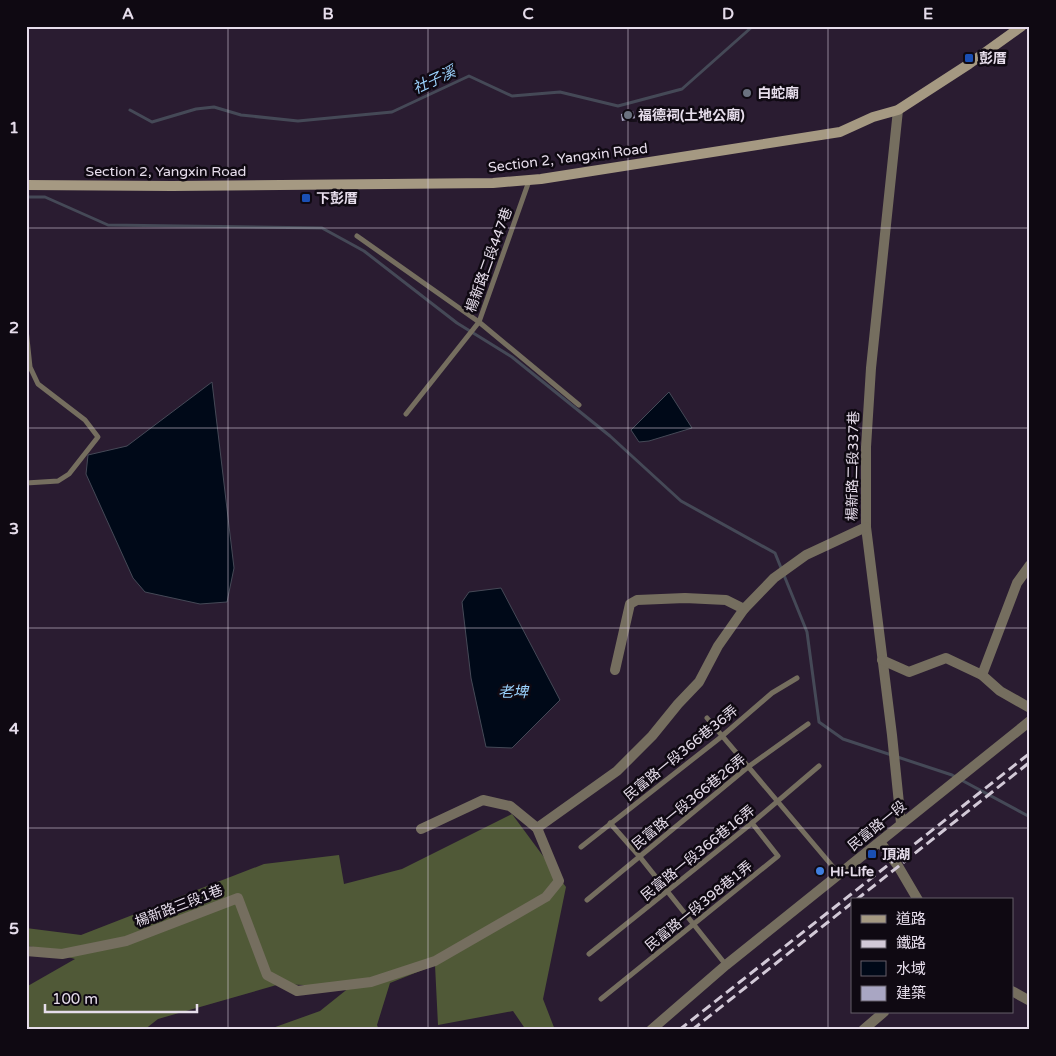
<svg xmlns="http://www.w3.org/2000/svg" width="1056" height="1056" font-family="'Varela Round','Noto Sans TC',sans-serif">
<defs>
<filter id="shadow"><feDropShadow dx="4.5" dy="4.5" stdDeviation="2.5" flood-color="#0009"/></filter>
</defs>
<rect width="100%" height="100%" fill="#2a1c31"/>
<!-- forest -->
<polygon fill="#505937" points="512,814 566,887 543,999 555,1030 526,1030 513,1011 438,1025 435,965 390,983 377,1025 379,1030 267,1030 320,1011 350,987 280,984 158,1019 144,1030 26,1030 26,987 75,959 26,945 26,928 81,935 264,864 339,855 344,884 402,869"/>
<!-- water -->
<g fill="#000918" stroke="#454957">
<polygon points="212,382 234,568 227,602 200,604 145,592 133,578 86,474 88,455 127,446"/>
<polygon points="669,392 692,428 649,441 639,442 631,430"/>
<polygon points="501,588 560,700 512,748 486,747 471,678 462,602 469,592"/>
</g>
<g fill="none" stroke-linecap="round" stroke-linejoin="round">
<!-- stream -->
<g stroke="#454957" stroke-width="3">
<polyline points="130,110 152,122 196,109 214,107 241,115 298,121 392,112 469,76 512,96 560,92 618,106 682,89 753,26"/>
<polyline points="26,197 45,197 108,225 322,228 364,251 457,323 512,357 610,436 681,501 775,553 807,632 819,722 843,739 952,775 1030,817"/>
</g>
</g>
<!-- building -->
<polygon fill="#a9a6c3" filter="url(#shadow)" points="633,111 635,118 622,121 621,114"/>
<g fill="none" stroke-linecap="round" stroke-linejoin="round">
<!-- service -->
<g stroke="#756e5f" stroke-width="5">
<polyline points="357,236 479,322 579,405"/>
<polyline points="26,329 30,367 38,384 85,420 98,437 69,474 58,481 26,483"/>
<polyline points="406,414 479,322 529,181"/>
<polyline points="707,718 839,874"/>
<polyline points="610,823 640,857 726,965"/>
<polyline points="581,847 721,737 772,693 797,678"/>
<polyline points="587,900 748,767 808,724"/>
<polyline points="589,954 752,823 819,766"/>
<polyline points="601,999 778,856 752,823"/>
</g>
<!-- minor -->
<g stroke="#756e5f" stroke-width="10">
<polyline points="898,110 871,368 866,447 866,527 892,735 901,823"/>
<polyline points="882,660 909,672 946,658 982,675 1000,691 1030,708"/>
<polyline points="615,670 630,604 637,600 685,598 726,600 744,609"/>
<polyline points="982,675 1017,583 1030,565"/>
<polyline points="421,829 483,800 510,806 537,828 617,771 652,736 678,704 699,682 718,646 744,609 774,578 806,555 866,527"/>
<polyline points="880,842 898,866 918,900"/>
<polyline points="26,951 62,954 126,941 238,898 267,975 297,991 371,982 435,961 546,897 559,881 537,828"/>
<polyline points="1012,991 1030,1001"/>
<polyline points="863,1030 884,1012"/>
</g>
<!-- tertiary -->
<polyline stroke="#756e5f" stroke-width="10" points="651,1030 726,965 1030,721"/>
<!-- secondary -->
<polyline stroke="#a59982" stroke-width="10" points="26,185 172,186 493,183 541,179 840,132 873,117 898,110 969,64 1022,26"/>
<!-- rail -->
<g stroke="#d2c9d7" stroke-width="3" stroke-dasharray="10 5" stroke-linecap="butt">
<polyline points="856,900 1030,762"/>
<polyline points="679,1030 1030,753"/>
<polyline points="692,1030 852,903"/>
</g>
</g>
<!-- grid -->
<path fill="none" stroke="#e6ddeb" stroke-width="1" stroke-opacity="0.55" d="M228,26v1004M428,26v1004M628,26v1004M828,26v1004M26,228h1004M26,428h1004M26,628h1004M26,828h1004"/>
<!-- markers -->
<g fill="#1a4fb4" stroke="#0f0912" stroke-width="2">
<rect x="964" y="53" width="10" height="10" rx="2.5"/>
<rect x="301" y="193" width="10" height="10" rx="2.5"/>
<rect x="867" y="849" width="10" height="10" rx="2.5"/>
</g>
<g fill="#6b7280" stroke="#0f0912" stroke-width="2">
<circle cx="747" cy="93" r="5"/>
<circle cx="628" cy="115" r="5"/>
</g>
<circle fill="#3f7fe0" stroke="#0f0912" stroke-width="2" cx="820" cy="871" r="5"/>
<g text-anchor="middle" dominant-baseline="central" stroke-width="5" stroke-linejoin="round" paint-order="stroke">
<!-- poi labels -->
<g font-size="14" font-weight="bold" fill="#e6ddeb" stroke="#0f0912" text-anchor="start">
<text x="979" y="58">彭厝</text>
<text x="757" y="93">白蛇廟</text>
<text x="638" y="115">福德祠(土地公廟)</text>
<text x="316" y="198">下彭厝</text>
<text x="882" y="854">頂湖</text>
<text x="830" y="871">Hi-Life</text>
</g>
<!-- street labels -->
<g font-size="14" fill="#e6ddeb" stroke="#0f0912">
<text transform="translate(568 158) rotate(-7)">Section 2, Yangxin Road</text>
<text x="166" y="171">Section 2, Yangxin Road</text>
<text transform="translate(489 260) rotate(-70)">楊新路二段447巷</text>
<text transform="translate(853 466) rotate(-89)">楊新路二段337巷</text>
<text transform="translate(681 753) rotate(-39)">民富路一段366巷36弄</text>
<text transform="translate(689 802) rotate(-39)">民富路一段366巷26弄</text>
<text transform="translate(877 826) rotate(-39)">民富路一段</text>
<text transform="translate(698 853) rotate(-39)">民富路一段366巷16弄</text>
<text transform="translate(179 906) rotate(-21)">楊新路三段1巷</text>
<text transform="translate(699 906) rotate(-39)">民富路一段398巷1弄</text>
</g>
<!-- water labels -->
<g font-size="15" font-style="italic" fill="#9bd1fc" stroke="#0f0912">
<text transform="translate(434 80) rotate(-25)">社子溪</text>
<text x="513" y="692">老埤</text>
</g>
</g>
<!-- border -->
<rect width="1056" height="1056" fill="none" stroke="#0f0912" stroke-width="55"/>
<!-- legend -->
<rect x="851" y="898" width="162" height="115" fill="#0f0912" stroke="#655e69"/>
<rect x="861" y="915" width="25" height="8" fill="#a59982" stroke="#655e69"/>
<text x="896" y="924" font-size="15" fill="#e6ddeb">道路</text>
<rect x="861" y="940" width="25" height="8" fill="#d2c9d7" stroke="#655e69"/>
<text x="896" y="948" font-size="15" fill="#e6ddeb">鐵路</text>
<rect x="861" y="961" width="25" height="15" fill="#000918" stroke="#655e69"/>
<text x="896" y="974" font-size="15" fill="#e6ddeb">水域</text>
<rect x="861" y="986" width="25" height="15" fill="#a9a6c3" stroke="#655e69"/>
<text x="896" y="998" font-size="15" fill="#e6ddeb">建築</text>
<!-- scale -->
<path d="M45 1004v8h152v-8" fill="none" stroke="#e6ddeb" stroke-width="2.5"/>
<text x="52" y="1004" font-size="15" fill="#e6ddeb" stroke="#0f0912" stroke-width="4" paint-order="stroke">100 m</text>
<rect x="28" y="28" width="1000" height="1000" fill="none" stroke="#e6ddeb" stroke-width="2"/>
<g font-size="16" text-anchor="middle" font-weight="bold" fill="#e6ddeb">
<text x="128" y="19">A</text>
<text x="328" y="19">B</text>
<text x="528" y="19">C</text>
<text x="728" y="19">D</text>
<text x="928" y="19">E</text>
<text x="14" y="133">1</text>
<text x="14" y="333">2</text>
<text x="14" y="534">3</text>
<text x="14" y="734">4</text>
<text x="14" y="934">5</text>
</g>
</svg>
